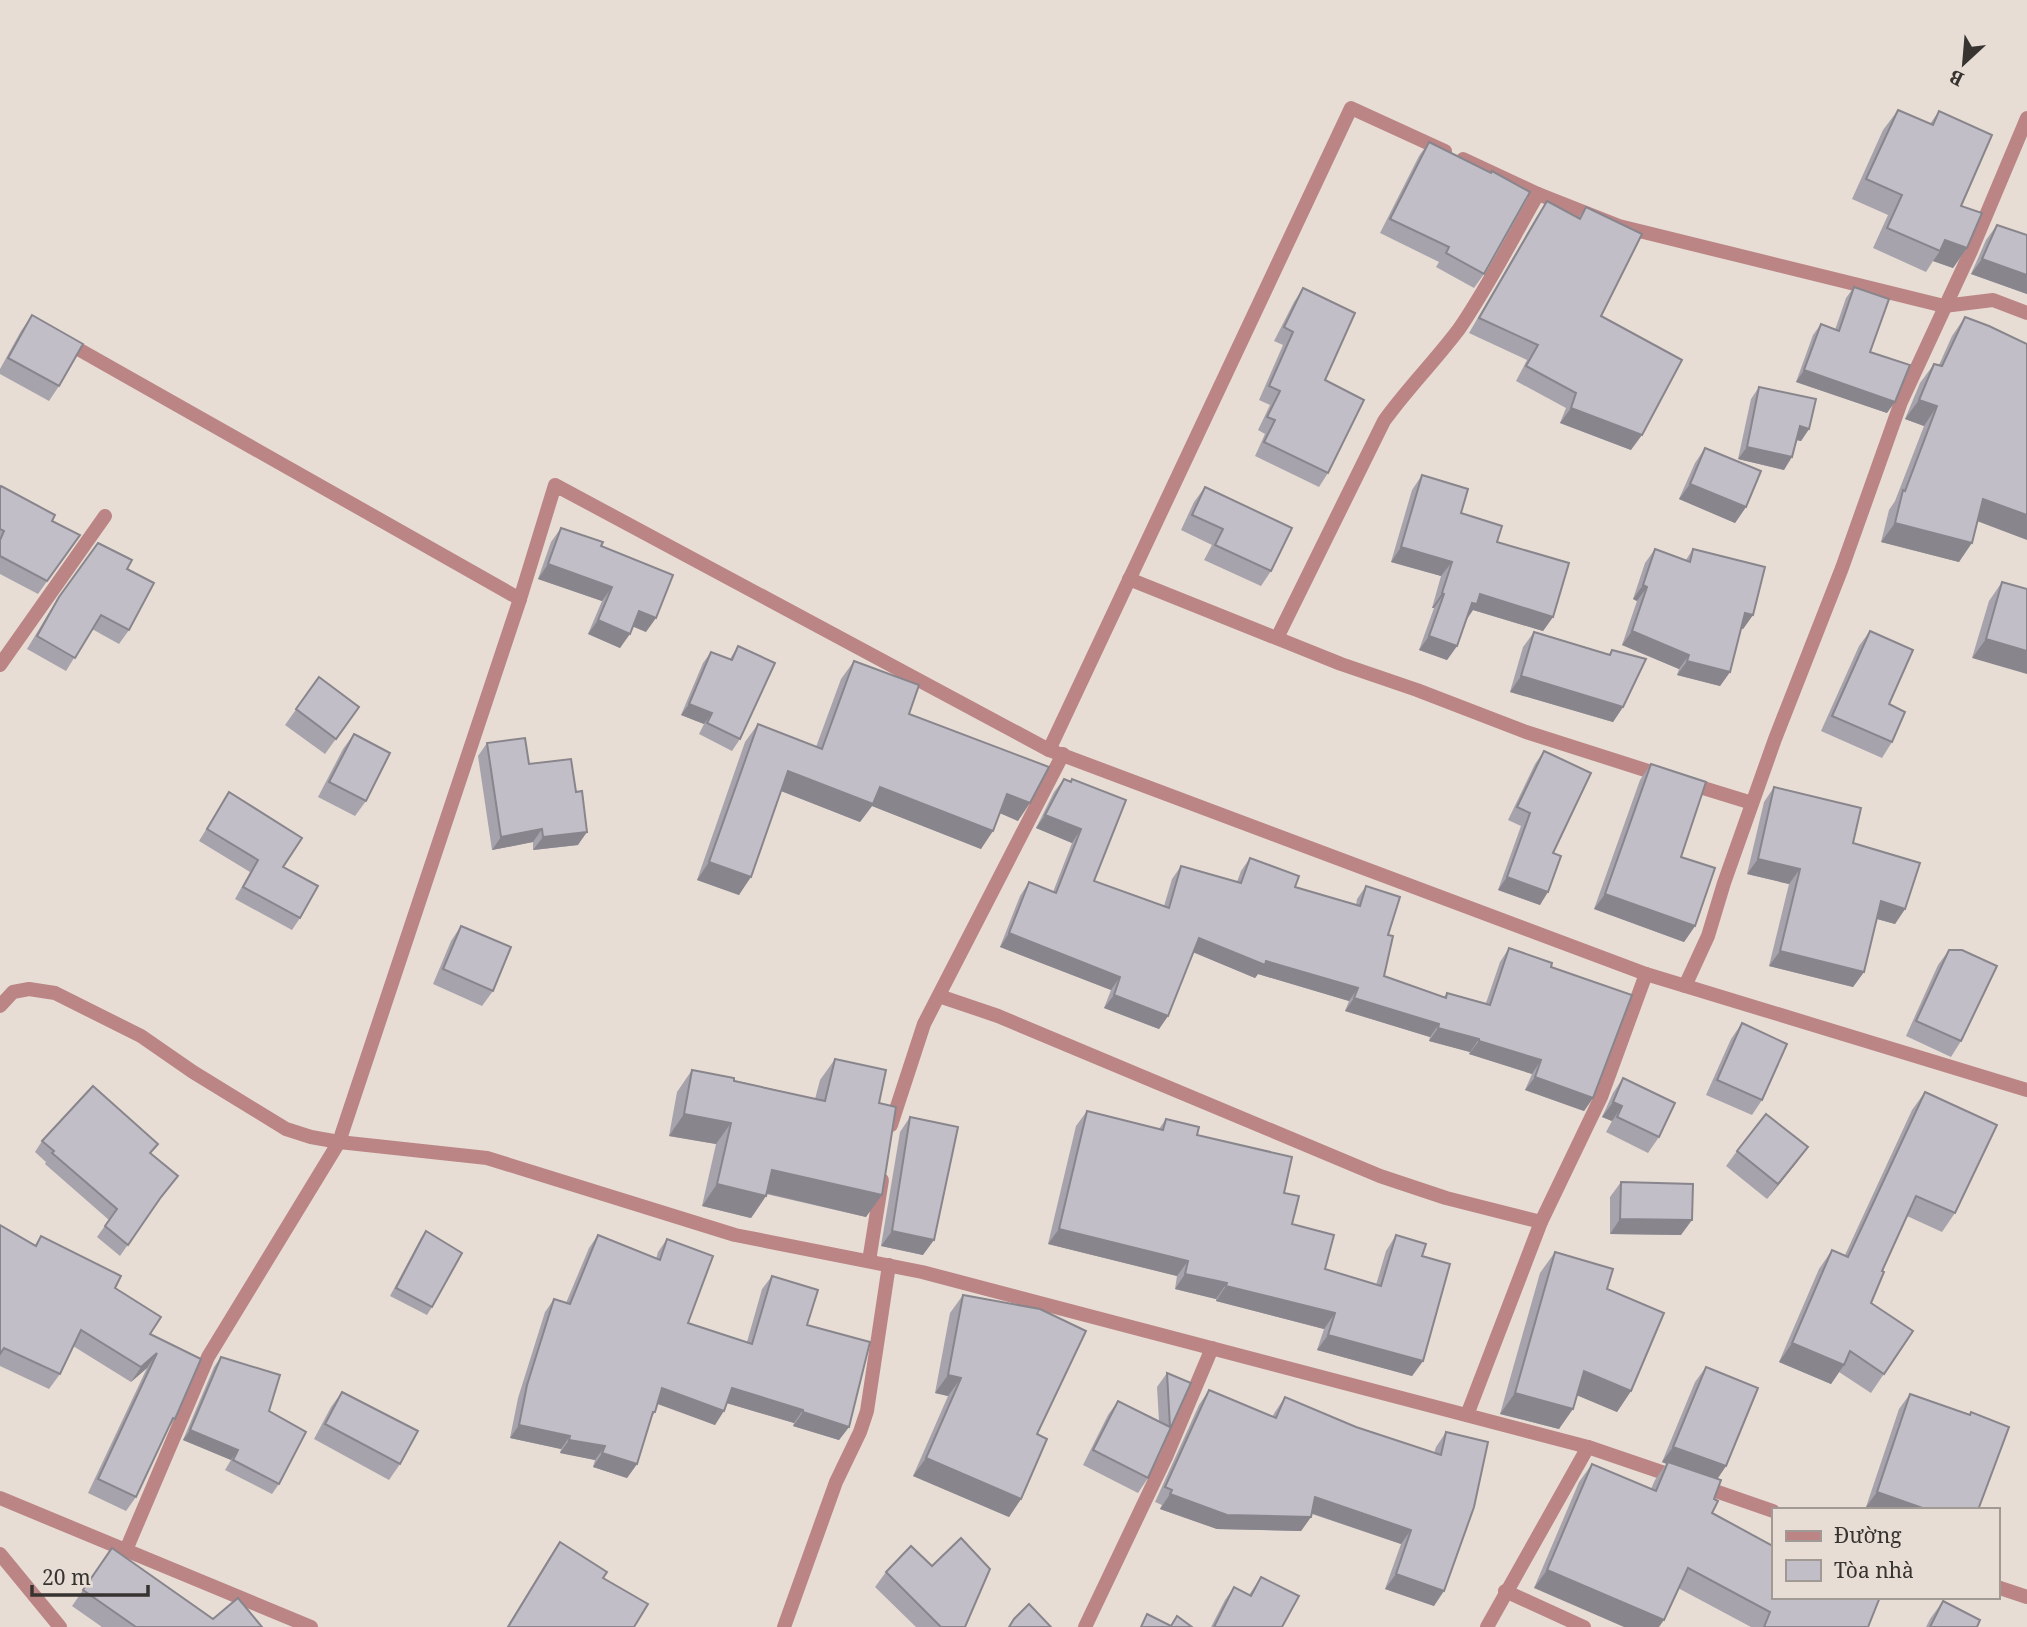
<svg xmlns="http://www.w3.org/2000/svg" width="2027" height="1627" font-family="'Noto Serif',serif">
<rect width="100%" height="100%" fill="#e7ddd5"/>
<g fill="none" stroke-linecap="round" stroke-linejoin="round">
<!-- minor -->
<g stroke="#bc8585" stroke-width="14">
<polyline points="1463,159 1538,194 1619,226 1944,306 1993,300 2027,313"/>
<polyline points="64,341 520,599"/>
<polyline points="1129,579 1341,664 1417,690 1526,732 1664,776"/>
<path d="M1277,638l107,-217c23,-32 51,-60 75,-92 29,-42 53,-90 79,-135"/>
<polyline points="0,665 105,516"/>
<polyline points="1049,750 1351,108 1445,151"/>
<polyline points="1687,783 1752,803"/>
<polyline points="1685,986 1708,936 1724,883 1775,739 1842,568 1901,402 1971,251 2027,118"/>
<polyline points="939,996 998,1016 1380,1176 1446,1198 1541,1222"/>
<polyline points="0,1006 13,992 29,989 55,993 141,1036 193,1072 286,1129 311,1137 339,1142 520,599 555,485 1049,750 1646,974"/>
<polyline points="891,1125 924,1024 1063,754"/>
<polyline points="869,1261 882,1180"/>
<polyline points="1467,1415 1541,1222 1601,1097 1646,974 2027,1090"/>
<polyline points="1698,1485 1773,1511"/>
<polyline points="0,1498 311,1627"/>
<polyline points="126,1550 208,1357 339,1142 487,1158 735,1235 922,1272 1588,1447 1676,1477"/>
<polyline points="1997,1587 2027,1597"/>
<polyline points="1505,1591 1584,1627"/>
<polyline points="784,1627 836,1482 860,1432 867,1411 889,1265"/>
<polyline points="1085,1627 1166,1457 1212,1348"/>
<polyline points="1487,1627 1588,1447"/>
</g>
<!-- tertiary -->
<polyline stroke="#bc8585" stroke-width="14" points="0,1554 60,1627"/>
</g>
<!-- wall -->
<g fill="#a7a3ac">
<polygon points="1898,110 1930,124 1939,111 1961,206 1967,248 1953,268 1933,261 1926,272 1873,248 1888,215 1852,199 1883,130"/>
<polygon points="1429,142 1484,274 1474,288 1436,267 1439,262 1380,233 1419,156"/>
<polygon points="1547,201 1578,218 1586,207 1601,316 1631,450 1560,423 1566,408 1516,381 1527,360 1469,333 1537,216"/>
<polygon points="1997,225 2027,235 2027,294 1971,274 1986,240"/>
<polygon points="1854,287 1887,413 1796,382 1813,335 1821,324 1835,330 1846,298"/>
<polygon points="1303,288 1325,380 1328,473 1319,487 1255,456 1265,434 1258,430 1270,405 1259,400 1283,345 1274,341 1294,302"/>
<polygon points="32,315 59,386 49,401 0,374 0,369 21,331"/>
<polygon points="1965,317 1977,521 1959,562 1881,542 1889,510 1895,501 1924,426 1905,419 1920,383 1934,364 1939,365 1952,336"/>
<polygon points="1759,387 1809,429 1801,441 1797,440 1784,470 1738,459 1751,399"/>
<polygon points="1705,448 1746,507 1735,523 1679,499 1695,463"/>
<polygon points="1422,475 1461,513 1497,542 1553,617 1543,631 1473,610 1467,618 1457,646 1447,660 1419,650 1434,608 1432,608 1441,576 1391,562 1412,490"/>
<polygon points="1205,487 1271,571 1261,586 1204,560 1212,545 1181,530 1194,502"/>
<polygon points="0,488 52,521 80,535 38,594 0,574"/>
<polygon points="561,528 601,546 646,632 633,626 620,648 588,634 602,601 538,579 551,542"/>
<polygon points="98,543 127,569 129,630 119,644 92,629 66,671 27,649 50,611"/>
<polygon points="1655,549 1686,560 1693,549 1753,615 1743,629 1741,628 1730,672 1720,686 1677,675 1679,669 1622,645 1637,601 1633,599 1645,563"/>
<polygon points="2002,582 2027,589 1972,658 1989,601"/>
<polygon points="1870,631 1889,704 1892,742 1882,758 1821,731 1859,646"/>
<polygon points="1534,632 1609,654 1612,650 1623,707 1613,722 1510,692 1523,647"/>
<polygon points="738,646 740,739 732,751 699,734 704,724 681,715 703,663 711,652 730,659"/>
<polygon points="854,661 1018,821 1000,813 981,849 872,806 860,822 781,791 739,895 697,880 745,742 758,724 816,747 841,679"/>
<polygon points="319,677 359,707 325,754 285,725"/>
<polygon points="354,734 366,801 355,816 318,797 343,749"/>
<polygon points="487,743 529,764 578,845 533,850 533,842 492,850 478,756"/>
<polygon points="1544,751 1553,853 1540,905 1498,890 1521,826 1508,820 1535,764"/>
<polygon points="1651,764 1681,857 1695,926 1684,942 1594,909 1640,780"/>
<polygon points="1064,779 1070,781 1072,779 1094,881 1164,906 1172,879 1181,866 1237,882 1241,871 1250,858 1295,887 1356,905 1357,899 1366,886 1388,935 1384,976 1444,997 1447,993 1486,1003 1500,962 1509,948 1551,967 1593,1098 1584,1111 1525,1090 1532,1074 1469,1054 1470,1052 1429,1041 1430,1037 1345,1011 1349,1001 1258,974 1255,978 1194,952 1168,1016 1159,1029 1104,1008 1111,990 1000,947 1020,896 1029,882 1053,892 1072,843 1036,828 1054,792"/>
<polygon points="1774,787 1853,843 1905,909 1895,924 1877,919 1864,972 1853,987 1769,966 1789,884 1747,874 1764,802"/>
<polygon points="229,792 283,867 300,918 292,930 235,899 250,872 199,841"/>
<polygon points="461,926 493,991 482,1006 433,984 451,941"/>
<polygon points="1949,950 1961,1041 1951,1057 1906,1036 1938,965"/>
<polygon points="1742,1023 1762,1100 1752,1115 1706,1095 1731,1039"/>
<polygon points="835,1059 879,1103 866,1217 766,1194 766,1196 751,1218 702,1206 716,1144 669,1136 677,1092 692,1070 815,1099 820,1080"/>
<polygon points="1623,1078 1659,1137 1648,1153 1606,1132 1612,1121 1602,1117 1613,1093"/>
<polygon points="1925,1092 1955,1213 1942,1232 1907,1216 1882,1271 1871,1303 1913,1331 1871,1393 1839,1372 1831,1384 1779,1362 1819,1269 1832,1250 1845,1255 1912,1110"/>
<polygon points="1087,1111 1159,1129 1166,1119 1197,1135 1284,1193 1292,1224 1325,1269 1376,1285 1386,1251 1396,1235 1422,1256 1423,1361 1412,1376 1317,1350 1324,1329 1216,1301 1216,1299 1175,1289 1177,1276 1048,1244 1076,1126"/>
<polygon points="910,1117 923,1255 881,1246 900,1132"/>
<polygon points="42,1141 151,1154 178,1176 154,1207 120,1256 97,1237 109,1220 45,1164 46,1162 35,1152"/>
<polygon points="1737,1151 1797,1162 1767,1199 1726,1166"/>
<polygon points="1621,1182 1681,1235 1610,1234 1610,1197"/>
<polygon points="0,1225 35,1245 41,1236 115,1288 150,1334 175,1419 168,1429 136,1497 126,1511 88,1493 147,1368 131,1382 73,1346 60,1374 49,1389 0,1366"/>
<polygon points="426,1231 432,1307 427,1315 390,1296 421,1238"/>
<polygon points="598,1235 656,1259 658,1252 667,1239 688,1323 747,1342 762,1289 772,1276 807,1325 849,1427 839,1440 793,1426 794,1423 727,1403 715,1425 657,1403 655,1412 651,1418 637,1464 627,1478 593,1467 595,1460 560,1453 561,1449 510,1438 518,1398 545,1312 554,1299 566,1303 589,1248"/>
<polygon points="1555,1252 1607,1289 1631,1391 1617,1412 1577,1395 1559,1429 1500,1414 1540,1273"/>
<polygon points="963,1295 1037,1434 1021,1499 1009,1517 913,1476 948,1396 935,1393 950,1313"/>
<polygon points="221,1357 269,1411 279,1484 272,1494 225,1470 231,1460 183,1440 214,1367"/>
<polygon points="1706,1367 1726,1466 1717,1479 1712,1513 1868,1627 1751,1627 1678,1588 1534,1588 1579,1482 1592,1464 1651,1489 1655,1480 1666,1464 1662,1462 1695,1382"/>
<polygon points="1167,1373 1191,1383 1148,1478 1138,1493 1083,1465 1108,1415 1118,1401 1159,1421 1157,1387"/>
<polygon points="1209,1390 1272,1417 1275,1412 1285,1397 1356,1427 1434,1453 1436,1447 1446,1432 1434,1606 1385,1589 1401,1544 1312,1514 1311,1517 1301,1531 1217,1529 1160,1509 1162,1505 1155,1502 1199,1405"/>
<polygon points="342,1392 400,1464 389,1480 314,1439 331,1407"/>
<polygon points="1910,1394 1969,1414 1971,1412 1978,1510 1866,1507 1899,1409"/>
<polygon points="560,1542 603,1578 634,1627 507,1627 549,1558"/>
<polygon points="112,1548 213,1619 262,1627 102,1627 72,1606"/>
<polygon points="886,1572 965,1627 916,1627 875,1587"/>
<polygon points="1261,1577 1282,1627 1211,1627 1225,1600 1234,1587 1249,1595"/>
<polygon points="1943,1601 1977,1627 1926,1627 1930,1619"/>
</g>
<!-- shaded-wall -->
<g fill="#88858c">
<polygon points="1945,240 1967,248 1953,268 1933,261 1940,251"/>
<polygon points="1982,259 2027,275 2027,294 1971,274"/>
<polygon points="1804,370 1895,402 1887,413 1796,382"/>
<polygon points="1919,400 1937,406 1924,426 1905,419"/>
<polygon points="1571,408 1642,435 1631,450 1560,423"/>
<polygon points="1800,426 1809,429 1801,441 1791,439"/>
<polygon points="1747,447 1792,457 1784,470 1738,459"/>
<polygon points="1690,484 1746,507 1735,523 1679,499"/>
<polygon points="1983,499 2027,515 2027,540 1969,518"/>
<polygon points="1895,523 1972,543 1959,562 1881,542"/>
<polygon points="1401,547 1452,562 1441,576 1391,562"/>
<polygon points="548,564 612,587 602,601 538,579"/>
<polygon points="1643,585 1647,587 1637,601 1633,599"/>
<polygon points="1442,593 1444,594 1434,608 1432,608"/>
<polygon points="1480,594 1553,617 1543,631 1473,610 1467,619 1462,618"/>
<polygon points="639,611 656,618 646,632 629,625"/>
<polygon points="1745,613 1753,615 1743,629 1735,627"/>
<polygon points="598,620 630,634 620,648 588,634"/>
<polygon points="1632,631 1689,655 1679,669 1622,645"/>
<polygon points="1429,636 1457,646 1447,660 1419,650"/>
<polygon points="1986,639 2027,651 2027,674 1972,658"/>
<polygon points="1687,661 1730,672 1720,686 1677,675"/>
<polygon points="1521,676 1623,707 1613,722 1510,692"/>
<polygon points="689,704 712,713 704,724 681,715"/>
<polygon points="788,771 880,787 993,831 981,849 872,806 860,822 776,789"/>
<polygon points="1007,794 1030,803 1018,821 995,811"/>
<polygon points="1045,815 1081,829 1072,843 1036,828"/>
<polygon points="542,829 533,842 492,850 501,837"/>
<polygon points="587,832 578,845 533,850 543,837"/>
<polygon points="1758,859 1800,869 1789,884 1747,874"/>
<polygon points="709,862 751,877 739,895 697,880"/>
<polygon points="1507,877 1548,892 1540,905 1498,890"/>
<polygon points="1605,894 1695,926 1684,942 1594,909"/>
<polygon points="1881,901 1905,909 1895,924 1870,917"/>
<polygon points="1009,933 1120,977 1111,990 1000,947"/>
<polygon points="1199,938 1358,988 1349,1001 1258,974 1255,978 1190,951"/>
<polygon points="1780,951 1864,972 1853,987 1769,966"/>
<polygon points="1114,995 1168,1016 1159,1029 1104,1008"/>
<polygon points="1354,998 1439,1024 1430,1037 1345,1011"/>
<polygon points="1438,1028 1479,1039 1470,1052 1429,1041"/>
<polygon points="1479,1041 1541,1060 1532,1074 1469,1054"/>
<polygon points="1535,1077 1593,1098 1584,1111 1525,1090"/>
<polygon points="1613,1102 1622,1106 1612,1121 1602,1117"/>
<polygon points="684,1114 731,1123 716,1144 669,1136"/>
<polygon points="1808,1147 1797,1162 1767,1199 1778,1184"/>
<polygon points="772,1170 882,1195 866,1217 757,1191"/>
<polygon points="717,1184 766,1196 751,1218 702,1206"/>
<polygon points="1620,1219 1692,1220 1681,1235 1610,1234"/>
<polygon points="1059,1229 1188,1261 1177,1276 1048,1244"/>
<polygon points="892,1231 934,1240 923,1255 881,1246"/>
<polygon points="1185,1274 1227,1283 1216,1299 1175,1289"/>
<polygon points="1226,1286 1335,1313 1324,1329 1216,1301"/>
<polygon points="1328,1335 1423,1361 1412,1376 1317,1350"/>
<polygon points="1792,1343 1844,1365 1831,1384 1779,1362"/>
<polygon points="157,1353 147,1368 131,1382 141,1367"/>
<polygon points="1584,1371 1631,1391 1617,1412 1569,1392"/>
<polygon points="948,1375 961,1378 948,1396 935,1393"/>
<polygon points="662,1388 724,1411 715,1425 652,1402"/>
<polygon points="732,1388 803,1410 794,1423 723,1402"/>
<polygon points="1515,1393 1573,1409 1559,1429 1500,1414"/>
<polygon points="803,1412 849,1427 839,1440 793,1426"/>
<polygon points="519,1425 570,1436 561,1449 510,1438"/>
<polygon points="190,1430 238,1450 231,1460 183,1440"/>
<polygon points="569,1440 605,1446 595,1460 560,1453"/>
<polygon points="1673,1447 1726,1466 1716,1481 1662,1462"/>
<polygon points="602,1453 637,1464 627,1478 593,1467"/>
<polygon points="926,1458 1021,1499 1009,1517 913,1476"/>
<polygon points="1877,1492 1928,1510 1873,1510 1866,1507"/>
<polygon points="1170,1494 1311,1517 1301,1531 1217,1529 1160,1509"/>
<polygon points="1315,1497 1411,1530 1401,1544 1305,1511"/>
<polygon points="1547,1570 1664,1620 1659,1627 1624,1627 1534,1588"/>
<polygon points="1396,1574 1444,1591 1434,1606 1385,1589"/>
</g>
<!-- building -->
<g fill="#c2bec8" stroke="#88858c" stroke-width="2">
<polygon points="1898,110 1933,125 1939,111 1992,135 1961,206 1982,213 1967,248 1945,240 1940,251 1887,228 1902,195 1866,179"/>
<polygon points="1429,142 1491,173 1492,171 1530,192 1484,274 1446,253 1449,247 1390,219"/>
<polygon points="1547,201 1580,219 1586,207 1642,234 1601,316 1682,360 1642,435 1571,408 1576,393 1526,366 1538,345 1479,318"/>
<polygon points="1997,225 2027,235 2027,275 1982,259"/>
<polygon points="1854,287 1889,299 1870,352 1910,365 1895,402 1804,370 1821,324 1839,331"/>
<polygon points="1303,288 1355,313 1325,380 1364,400 1328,473 1264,442 1275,420 1267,417 1280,391 1269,386 1293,332 1284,327"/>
<polygon points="32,315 83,344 59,386 8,358"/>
<polygon points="1965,317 1989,326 2027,344 2027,515 1983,499 1972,543 1895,523 1903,490 1905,491 1937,406 1919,400 1934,364 1942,366"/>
<polygon points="1759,387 1816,399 1809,429 1800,426 1792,457 1747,447"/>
<polygon points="1705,448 1761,471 1746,507 1690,484"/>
<polygon points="1422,475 1468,489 1461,513 1502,526 1497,542 1569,563 1553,617 1480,594 1477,604 1472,603 1457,646 1429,636 1444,594 1442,593 1452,562 1401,547"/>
<polygon points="1,486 55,515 52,521 80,535 47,581 0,556 0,540 4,531 0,529 0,488"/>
<polygon points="1205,487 1292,528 1271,571 1215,545 1223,529 1192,515"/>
<polygon points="561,528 603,542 601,546 673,575 656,618 639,611 630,634 598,620 612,587 548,564"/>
<polygon points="98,543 132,560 127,569 154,583 129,630 101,615 75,658 37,636 59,597"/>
<polygon points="1655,549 1690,562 1693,549 1765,567 1753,615 1745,613 1730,672 1687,661 1689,655 1632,631 1647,587 1643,585"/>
<polygon points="2002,582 2027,589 2027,651 1986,639"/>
<polygon points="1870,631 1913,650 1889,704 1905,712 1892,742 1832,716"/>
<polygon points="1534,632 1610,655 1612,650 1646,659 1623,707 1521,676"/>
<polygon points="738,646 775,663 740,739 707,723 712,713 689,704 711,652 732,660"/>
<polygon points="854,661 919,685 909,714 1049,767 1030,803 1007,794 993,831 880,787 873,804 788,771 751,877 709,862 758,724 822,749"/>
<polygon points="319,677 359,707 336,739 296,709"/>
<polygon points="354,734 390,753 366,801 329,782"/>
<polygon points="525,738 529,764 571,759 576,792 582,791 587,832 543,837 542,829 501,837 487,743"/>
<polygon points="1544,751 1591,773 1553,853 1561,856 1548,892 1507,877 1530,813 1517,807"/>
<polygon points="1651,764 1706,782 1681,857 1715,868 1695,926 1605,894"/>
<polygon points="1064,779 1071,782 1072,779 1126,800 1094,881 1169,908 1181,866 1241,883 1250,858 1299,876 1295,887 1360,906 1366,886 1400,897 1388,935 1393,936 1384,976 1446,998 1447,993 1490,1005 1509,948 1552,963 1551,967 1632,995 1593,1098 1535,1077 1541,1060 1479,1041 1479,1039 1438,1028 1439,1024 1354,998 1358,988 1266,961 1265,965 1199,938 1168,1016 1114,995 1120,977 1009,933 1029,882 1056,893 1081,829 1045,815"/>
<polygon points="1774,787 1861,808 1853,843 1920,863 1905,909 1881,901 1864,972 1780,951 1800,869 1758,859"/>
<polygon points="229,792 302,838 283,867 318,886 300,918 243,887 258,860 207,829"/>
<polygon points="461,926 511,947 493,991 443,969"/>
<polygon points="1949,950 1962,950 1997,966 1961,1041 1916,1021"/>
<polygon points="1742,1023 1787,1044 1762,1100 1717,1080"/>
<polygon points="835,1059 886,1070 879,1103 896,1107 882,1195 772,1170 766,1196 717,1184 731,1123 684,1114 692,1070 734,1078 734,1081 825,1101"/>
<polygon points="1623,1078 1675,1103 1659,1137 1617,1117 1622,1106 1613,1102"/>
<polygon points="93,1086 158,1144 150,1153 178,1176 161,1197 128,1245 105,1226 117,1209 52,1153 54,1151 42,1141"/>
<polygon points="1925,1092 1997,1125 1955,1213 1916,1196 1882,1271 1884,1272 1871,1303 1913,1331 1884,1374 1850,1351 1844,1365 1792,1343 1832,1250 1848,1257"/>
<polygon points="1087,1111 1163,1130 1166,1119 1199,1127 1197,1135 1292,1157 1284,1193 1299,1196 1292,1224 1334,1235 1325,1269 1381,1286 1396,1235 1426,1244 1422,1256 1450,1264 1423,1361 1328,1335 1335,1313 1226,1286 1227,1283 1185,1274 1188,1261 1059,1229"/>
<polygon points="1766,1114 1808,1147 1778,1184 1737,1151"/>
<polygon points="910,1117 958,1127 934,1240 892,1231"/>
<polygon points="1621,1182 1693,1184 1692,1220 1620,1219"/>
<polygon points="0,1225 36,1246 41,1236 121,1276 115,1288 161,1317 150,1334 201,1359 175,1419 173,1418 136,1497 98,1479 157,1353 141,1367 81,1330 60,1374 4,1348 0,1354"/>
<polygon points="426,1231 462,1253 432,1307 396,1288"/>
<polygon points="598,1235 660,1260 667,1239 713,1256 688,1323 752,1344 772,1276 818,1290 807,1325 870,1342 849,1427 803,1412 803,1410 732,1388 724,1411 662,1388 655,1412 653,1412 637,1464 602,1453 605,1446 569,1440 570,1436 519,1425 527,1385 554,1299 570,1304"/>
<polygon points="1555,1252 1613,1269 1607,1289 1664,1313 1631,1391 1584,1371 1573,1409 1515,1393"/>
<polygon points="963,1295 1040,1309 1086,1331 1037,1434 1047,1439 1021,1499 926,1458 961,1378 948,1375"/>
<polygon points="221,1357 280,1375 269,1411 306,1432 279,1484 233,1460 238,1450 190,1430"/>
<polygon points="1706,1367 1758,1388 1726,1466 1673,1447"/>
<polygon points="1167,1373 1191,1383 1148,1478 1093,1450 1118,1401 1170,1427"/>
<polygon points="1209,1390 1276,1418 1285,1397 1356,1427 1441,1455 1446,1432 1488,1442 1474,1507 1444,1591 1396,1574 1411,1530 1315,1497 1311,1517 1227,1515 1170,1494 1172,1490 1165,1487"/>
<polygon points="342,1392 418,1431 400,1464 325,1424"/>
<polygon points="1910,1394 1970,1415 1971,1412 2009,1427 1978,1510 1928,1510 1877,1492"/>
<polygon points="1668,1462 1721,1480 1714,1499 1718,1501 1712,1513 1773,1546 1773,1597 1880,1597 1868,1627 1764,1627 1770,1612 1688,1568 1664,1620 1547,1570 1592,1464 1656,1491"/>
<polygon points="961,1538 990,1569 965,1627 941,1627 886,1572 911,1546 932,1566"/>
<polygon points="560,1542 607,1572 603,1578 648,1604 634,1627 508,1627"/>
<polygon points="112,1548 213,1619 238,1598 262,1627 136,1627 83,1590"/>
<polygon points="1261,1577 1299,1596 1282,1627 1214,1627 1234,1587 1251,1596"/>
<polygon points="1943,1601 1980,1620 1977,1627 1930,1627"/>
<polygon points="1029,1604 1051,1627 1009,1627 1014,1619"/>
<polygon points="1147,1614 1171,1626 1177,1616 1192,1627 1141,1627"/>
</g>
<!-- legend -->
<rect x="1772" y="1508" width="228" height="91" fill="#e7ddd5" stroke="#a19993" stroke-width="2"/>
<rect x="1786" y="1531" width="35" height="10" fill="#bc8585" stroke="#a19993" stroke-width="2"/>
<text x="1834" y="1543" font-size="21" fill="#373330">Đường</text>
<rect x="1786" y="1560" width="35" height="21" fill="#c2bec8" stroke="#a19993" stroke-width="2"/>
<text x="1834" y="1578" font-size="21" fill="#373330">Tòa nhà</text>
<!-- north arrow -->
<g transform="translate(1964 63) rotate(206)" stroke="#e7ddd5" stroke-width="5" paint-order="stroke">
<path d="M0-5L12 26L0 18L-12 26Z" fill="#373330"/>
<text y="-10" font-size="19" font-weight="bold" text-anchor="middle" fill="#373330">B</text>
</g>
<!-- scale -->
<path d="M32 1585v10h116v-10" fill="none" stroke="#373330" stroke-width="3.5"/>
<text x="42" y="1585" font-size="21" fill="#373330" stroke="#e7ddd5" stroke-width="5" paint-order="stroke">20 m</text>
</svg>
